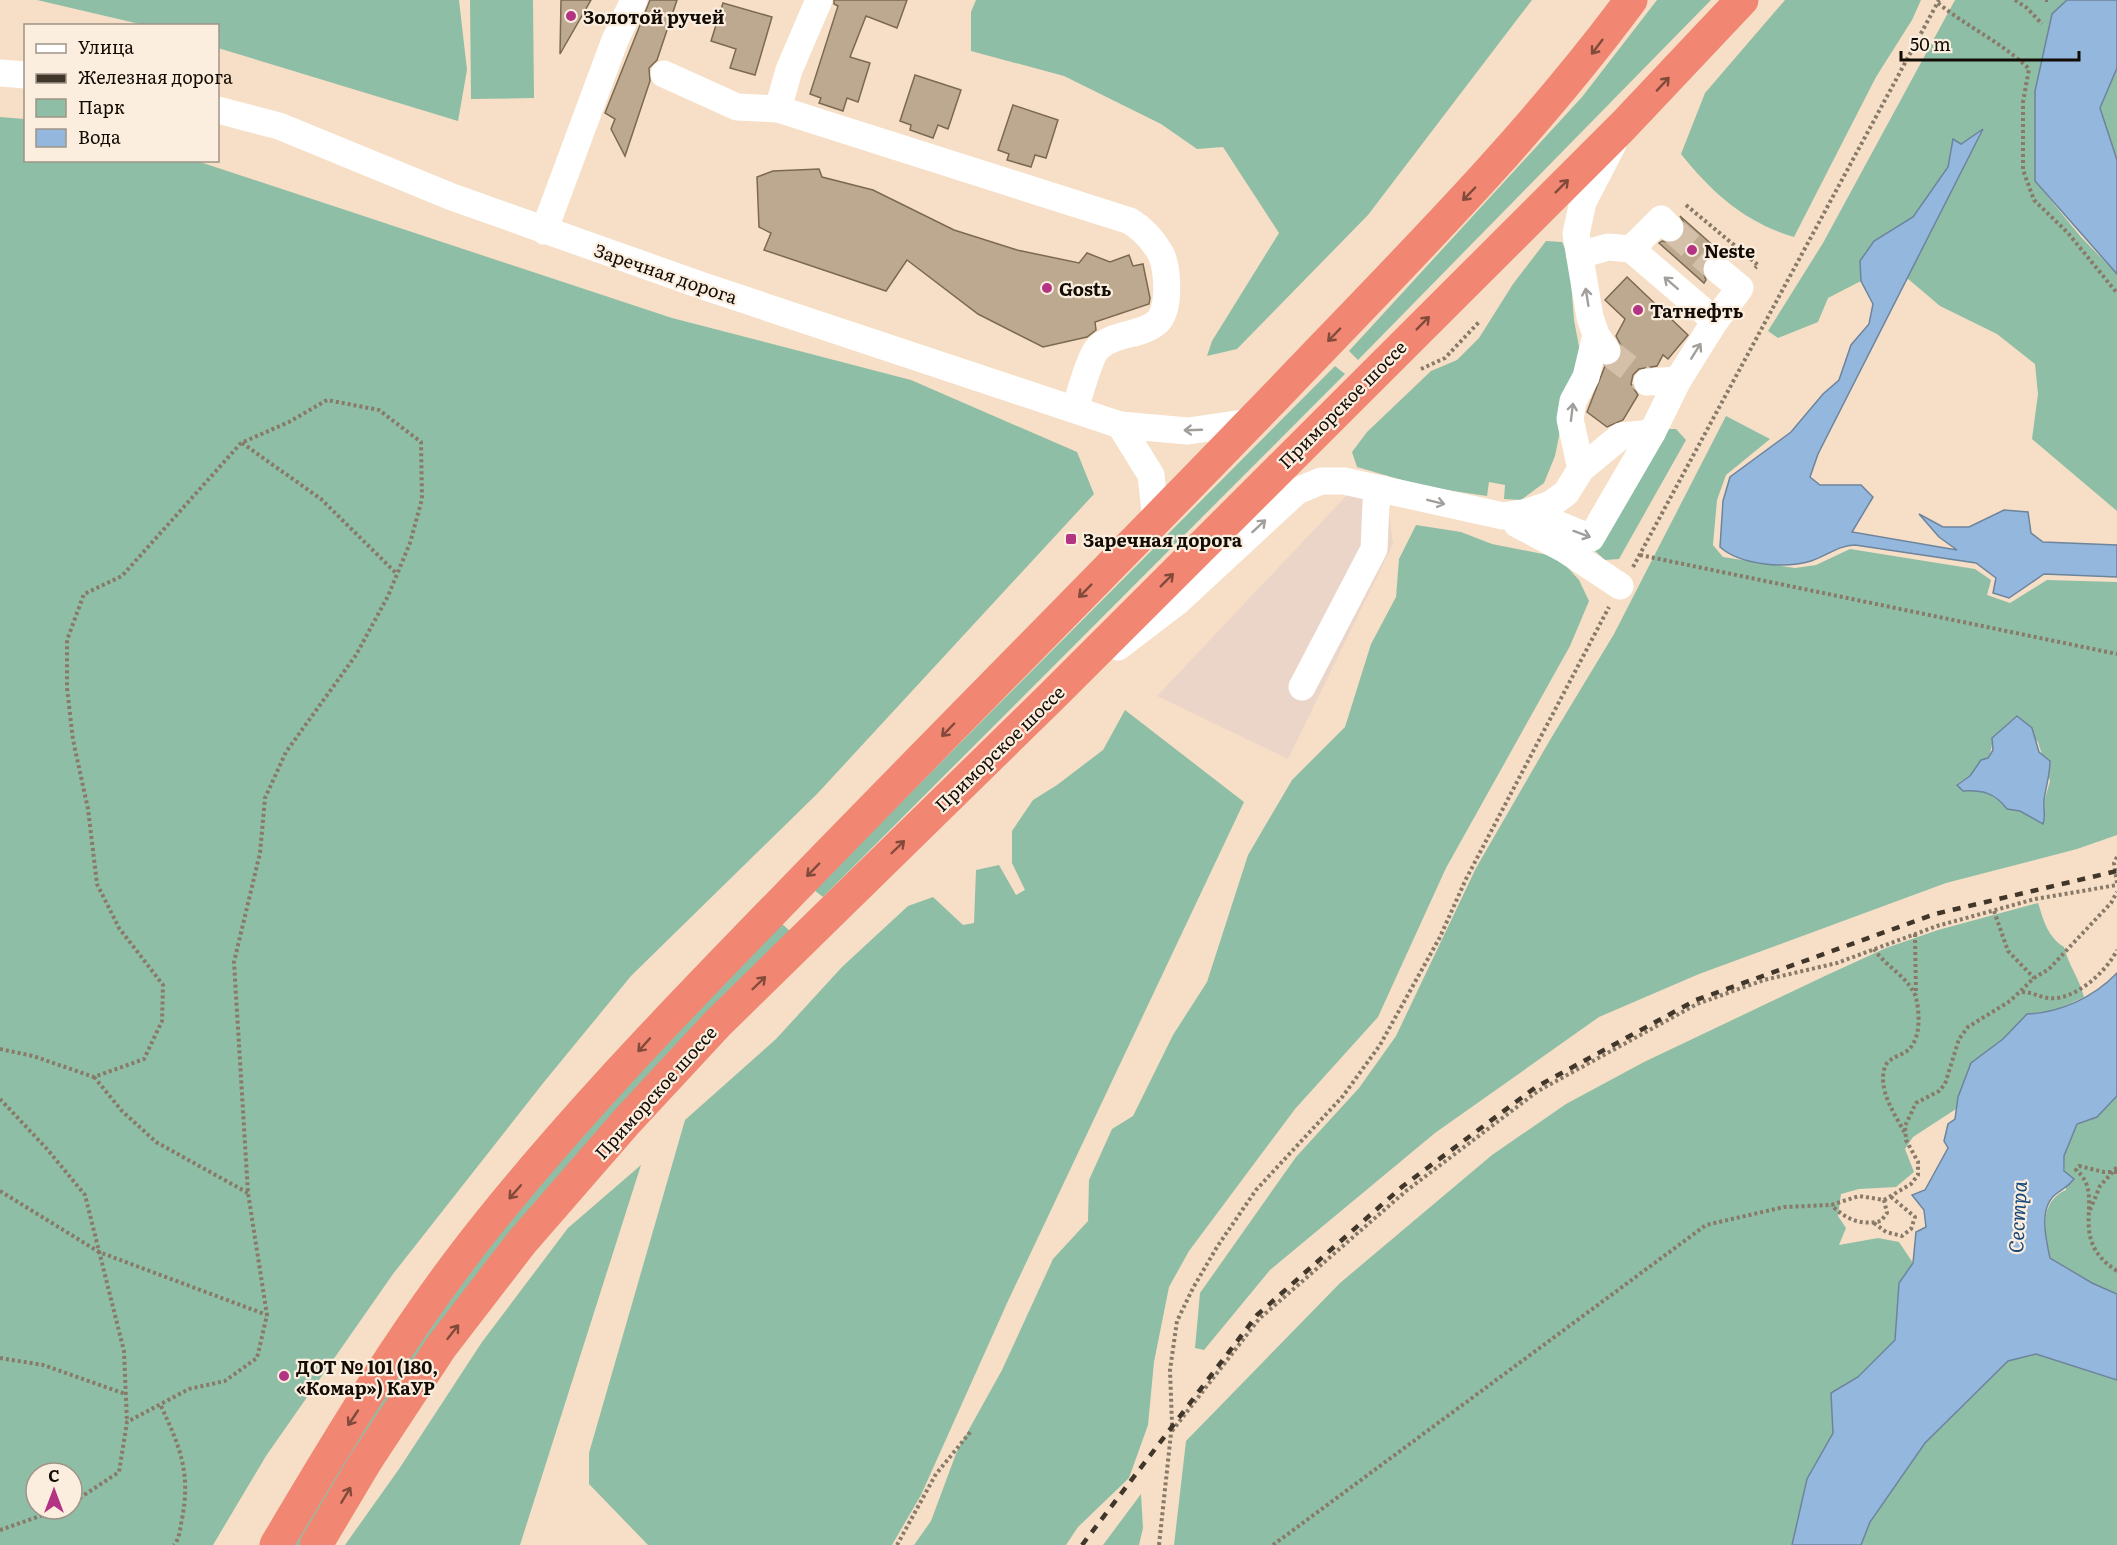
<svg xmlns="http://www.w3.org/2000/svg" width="2117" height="1545" font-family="Literata,serif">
<rect width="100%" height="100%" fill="#f6dfc6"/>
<!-- commercial -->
<polygon fill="#ebd5c8" points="1347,495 1388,506 1393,544 1288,759 1157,696"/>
<!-- green -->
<g fill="#8fbea6" fill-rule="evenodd">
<polygon points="37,0 459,0 467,70 458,121 218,48 218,26 144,25"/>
<polygon points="470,0 533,0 534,98 471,99"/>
<polygon points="976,0 1532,0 1368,215 1237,349 1207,356 1212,341 1279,233 1223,147 1197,149 1161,124 1064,76 971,51 971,12"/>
<polygon points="1657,0 1711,0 1358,360 1349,351 1582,97"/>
<path d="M1785,0h136l-9,20 -36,57 -82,160c-48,-14 -82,-44 -113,-83l24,-61z"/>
<polygon points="1955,0 2070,0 2050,22 2035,91 2035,181 2081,237 2117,274 2117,511 2032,439 2038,394 2035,364 1997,334 1940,306 1907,278 1982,130 1961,144 1953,140 1948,167 1913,218 1860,261 1861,281 1828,298 1818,322 1778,338 1768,331 1823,243"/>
<polygon points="2117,68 2117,160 2099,108"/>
<path d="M0,117l25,2 1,41 171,1 475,157 239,62 166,72 17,42 -277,300 -186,182 -87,106 -151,192 -127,182 -53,89h-213zM36,1473h36v36h-36z"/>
<polygon points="1546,241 1562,242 1569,257 1574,320 1581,357 1565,406 1555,456 1544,483 1521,500 1504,499 1505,485 1489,482 1487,496 1426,487 1357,467 1352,452 1367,432 1431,371 1457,360 1479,338 1513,284"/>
<polygon points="1335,366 1345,374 823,897 814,890"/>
<path d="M1726,416l44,23 -44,36 -9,25 -4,45 10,12 72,11 21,-3 34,-16 125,20 16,11 -4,15 23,8 37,-23 70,2v253l-40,14 -131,34 -247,91 -100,43 -164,116 -165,137 -66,80 -9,-2 5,-55 96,-136 63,-69 37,-52 80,-168 74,-128 64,-106zM2016,716l22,26 12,39 -6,21 1,16 -3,6 -22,-13 -13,-2c-13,-17 -30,-20 -50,-25 18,-11 37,-23 35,-46z"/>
<polygon points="1664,429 1676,429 1686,440 1619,559 1605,560 1594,550"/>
<polygon points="1416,525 1461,532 1492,544 1558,557 1579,580 1589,601 1570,646 1446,868 1378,1017 1295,1109 1189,1251 1169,1287 1154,1362 1148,1425 1129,1478 1078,1527 1066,1545 914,1545 931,1521 957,1451 1002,1370 1053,1259 1088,1221 1089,1180 1112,1129 1133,1116 1173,1035 1207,982 1248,855 1292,780 1345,727 1371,644 1396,597 1399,559"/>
<polygon points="1125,710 1244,802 1008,1301 921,1495 892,1545 648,1545 589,1484 589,1453 685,1120 776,1039 842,967 908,906 933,897 963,925 974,923 976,870 999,865 1016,895 1025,890 1012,863 1012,831 1033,800 1057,785 1103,750"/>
<path d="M2038,903c6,18 9,33 26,44 5,19 15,31 20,50l-34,16 -23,1 -24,25 -32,24 -15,46 -43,28 -8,12 9,23 -18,15 -37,2 -18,5 -3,22 8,12 -7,17 39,-7 21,4 14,21 -14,20 -4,58 -37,36 -27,16 2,40 -26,46 -15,66h-618l12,-104 154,-158 152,-128 74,-51 78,-42 183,-87 59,-27 52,-18z"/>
<polygon points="781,923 790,931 301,1545 290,1545 348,1446 498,1232 606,1106"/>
<path d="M2117,1096v198l-25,-11 -42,-26c-5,-24 -12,-55 16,-67l-2,-33 13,-33 20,-7z"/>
<polygon points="641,1165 520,1545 345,1545 399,1469 482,1342 568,1228"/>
<polygon points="2036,1354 2117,1380 2117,1545 1861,1545 1870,1522 1925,1443 2008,1361"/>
<polygon points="1141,1494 1143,1528 1139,1545 1103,1545"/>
</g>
<!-- water -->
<g fill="#94b7de" stroke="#6d849d" stroke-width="1.5">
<polygon points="2067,0 2117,0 2117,68 2100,108 2117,160 2117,274 2035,181 2035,91 2052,14"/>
<path d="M1983,129l-165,325 -8,23 10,8h41l12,12 -21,35 105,18 -18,-13 -20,-23 24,13h26l35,-17 24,2 3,21 12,9 74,3v32l-73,-3 -35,24 -16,-5 3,-15 -20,-15 -121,-18c-16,0 -29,11 -44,16 -26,8 -71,4 -91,-14l3,-46 7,-24 61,-45 32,-38 16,-14 12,-35 18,-21 4,-20 -12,-23 -1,-20 14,-20 39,-24 35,-50 5,-28 8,5z"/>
<path d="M2017,716l15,12 7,24 11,9c0,14 -4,25 -6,39 -1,9 2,16 -1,24l-23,-13 -13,-2c-12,-16 -24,-19 -44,-18l-6,-6 13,-9 11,-16 7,-2 5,-8 -1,-12z"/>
<path d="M2117,973v123l-20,21 -20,7 -13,32v15l10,8c-6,8 -10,9 -18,15 -18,14 -10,45 -6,64l42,25 25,11v86l-81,-26 -28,7 -83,82 -55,79 -9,23h-69l15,-66 26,-46 -2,-40 27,-16 37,-37 4,-57 14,-20 3,-31 10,-5 -2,-17 -12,-15 13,-5 23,-42 -4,-7 4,-17 7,-5 3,-22 13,-34 32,-24 24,-25c33,-1 67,-17 90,-41z"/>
</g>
<!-- building -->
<g fill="#bda990" stroke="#7b6951" stroke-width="1.5">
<polygon points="561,0 591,0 560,54"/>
<polygon points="650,0 677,0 657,60 649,68 650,81 625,156 611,129 615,119 605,113"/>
<polygon points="834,0 907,0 897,28 866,16 850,57 870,63 858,102 847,98 843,111 819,103 821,98 810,94 838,6 834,4"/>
<polygon points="723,3 772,17 755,75 730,68 736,49 711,41"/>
<polygon points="915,75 961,90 948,129 938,125 933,138 910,130 911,125 900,121"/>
<polygon points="1013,105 1058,120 1046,158 1035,155 1031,167 1007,160 1009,154 998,150"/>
<polygon points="819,169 822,177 873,190 954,230 1017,250 1079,263 1087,253 1110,262 1129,255 1133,266 1143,264 1150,298 1149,304 1095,322 1096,330 1087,337 1043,347 978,314 907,260 886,291 764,250 771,233 759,227 757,177 773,171"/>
<polygon points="1680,216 1726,257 1712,254 1705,259 1701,267 1706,280 1704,283 1659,243 1662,241 1673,243 1682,239 1685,225"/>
<polygon points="1627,277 1688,335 1668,359 1663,355 1657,366 1639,369 1633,375 1631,384 1638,395 1623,420 1607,427 1587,412 1605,366 1615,364 1621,357 1623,349 1616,336 1625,319 1605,300"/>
</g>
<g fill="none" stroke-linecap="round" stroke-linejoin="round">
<!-- minor-tunnel -->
<g stroke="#d4bfa9" stroke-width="27" stroke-dasharray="27 14" stroke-linecap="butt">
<polyline points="1670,228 1717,269"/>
<polyline points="1607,351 1647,382"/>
</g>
<!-- path -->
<g stroke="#887968" stroke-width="4" stroke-dasharray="3 3" stroke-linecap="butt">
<polyline points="2015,0 2027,8 2042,24"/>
<polyline points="2045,0 2050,0"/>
<path d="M1938,3c29,24 65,40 91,66l-6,33v68l11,30 34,33 49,60"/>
<polyline points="1686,205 1758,265 1755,268"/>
<polyline points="1421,369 1445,358 1479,322"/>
<polyline points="242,443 321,499 397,574"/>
<polyline points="1640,555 2117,654"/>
<polyline points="1633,567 1939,0"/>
<polyline points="2117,857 2114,863 2117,883"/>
<polyline points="1994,911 2008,951 2034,978"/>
<polyline points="1915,934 1916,995"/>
<path d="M1874,949c11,17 36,29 42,49 4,16 5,42 -9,53 -7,5 -19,7 -22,16 -8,22 10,48 20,66"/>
<path d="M2022,992c10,0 17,5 27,6 26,3 58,-27 68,-48"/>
<polyline points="0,1049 33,1056 94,1077 144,1059 162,1021 163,985 119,928 97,884 88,809 73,740 67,688 67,640 84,594 122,576 241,443 289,422 327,400 379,410 421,442 422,499 410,543 388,596 356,655 286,752 265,798 260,853 234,962 248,1193 267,1315 257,1358 225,1381 189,1389 127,1422 119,1472 72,1503"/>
<polyline points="94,1077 122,1111 156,1142 248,1193"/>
<polyline points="0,1099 47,1149 85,1195 124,1351 127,1422"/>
<path d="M2117,1172h-13l-25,-6 -3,4c32,26 -12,67 41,101"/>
<polyline points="0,1191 99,1252 267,1315"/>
<polyline points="1884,1200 1911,1184 1918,1175 1918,1162 1906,1140 1905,1126 1916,1103 1939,1091 1945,1084 1959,1039 1968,1027 2010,1001 2034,978 2049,969 2111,903 2117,892"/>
<polyline points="2090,1210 2100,1186 2117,1167"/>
<polyline points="1874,1223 1886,1232 1902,1236 1911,1229 1915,1217 1890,1196"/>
<polyline points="0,1358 43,1365 125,1394"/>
<path d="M161,1406c19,41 30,67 21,113 -2,9 -2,19 -8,26"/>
<polyline points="1172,1431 1259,1319 1406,1191 1538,1091 1697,1004 1764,980 1837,963 1937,926 2035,899 2117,885"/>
<polyline points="0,1530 60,1509"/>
<polyline points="897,1545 936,1474 972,1430"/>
<polyline points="1159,1545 1172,1424 1170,1370 1177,1321 1193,1288 1217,1247 1256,1190 1343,1096 1380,1045 1440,937 1466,879 1609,607"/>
<path d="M1273,1545l433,-320 78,-18 47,-2 28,-9 25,4 3,13 -6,8c-21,5 -35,-2 -50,-16"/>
</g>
<!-- minor -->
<g stroke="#fff" stroke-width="27">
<polyline points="0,73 26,75"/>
<path d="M664,74l73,33 41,2 352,112c13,8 23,19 31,33 7,15 10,58 -5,69 -16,13 -43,10 -58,25 -9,9 -18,47 -23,60"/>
<polyline points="778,109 789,70 819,0"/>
<polyline points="218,110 279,126 452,197 706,287 1120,425 1188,431 1250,422"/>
<polyline points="544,231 615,40 634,0"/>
<polyline points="1631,249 1661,219 1670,228"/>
<polyline points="1580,255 1608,247 1631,249 1715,321"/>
<polyline points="1607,351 1596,335 1590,317 1576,234 1583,202 1613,144"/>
<polyline points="1678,380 1715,321 1740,288 1717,269"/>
<polyline points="1120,425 1151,475 1156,520"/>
<polyline points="1581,469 1570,419 1573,401 1586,377 1596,335"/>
<polyline points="1528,512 1591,538 1652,433"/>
<polyline points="1517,524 1564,549 1620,586"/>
<polyline points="1118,647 1177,602 1297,491 1321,481 1344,481 1503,516 1528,512 1551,504 1566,493 1581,469 1621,436 1652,433 1678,380 1647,382"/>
<polyline points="1302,687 1374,549 1376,503 1383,489"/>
</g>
<!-- highway -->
<g stroke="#f18772" stroke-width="33">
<path d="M276,1545c64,-108 132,-222 211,-320 97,-121 206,-232 314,-343 159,-164 320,-325 478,-489 122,-128 247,-251 352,-393"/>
<polyline points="316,1545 366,1461 441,1347 521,1243 627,1121 717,1024 1052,696 1623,126 1742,0"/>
</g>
<!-- rail -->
<polyline stroke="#40362a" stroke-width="4.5" stroke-dasharray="8 8" stroke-linecap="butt" points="1082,1545 1257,1315 1403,1186 1536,1087 1696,1000 1935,914 2117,871"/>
</g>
<!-- one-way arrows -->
<defs><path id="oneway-shaft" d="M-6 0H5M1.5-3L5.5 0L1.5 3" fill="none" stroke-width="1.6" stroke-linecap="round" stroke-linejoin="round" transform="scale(1.5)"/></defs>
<g stroke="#824a3b">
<use href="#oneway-shaft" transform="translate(1597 47) rotate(127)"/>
<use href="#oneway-shaft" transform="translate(1663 84) rotate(-47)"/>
<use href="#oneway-shaft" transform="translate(1562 186) rotate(-45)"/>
<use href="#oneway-shaft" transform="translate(1469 194) rotate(134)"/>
<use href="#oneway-shaft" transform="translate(1423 323) rotate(-45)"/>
<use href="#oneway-shaft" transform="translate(1334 335) rotate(134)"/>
<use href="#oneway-shaft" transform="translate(1167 580) rotate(-45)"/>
<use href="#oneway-shaft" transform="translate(1085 591) rotate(135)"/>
<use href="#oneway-shaft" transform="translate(948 730) rotate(134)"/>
<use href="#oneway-shaft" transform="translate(898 847) rotate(-44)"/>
<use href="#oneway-shaft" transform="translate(813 870) rotate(134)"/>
<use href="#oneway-shaft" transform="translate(759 983) rotate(-44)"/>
<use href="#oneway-shaft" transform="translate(644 1045) rotate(132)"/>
<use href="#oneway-shaft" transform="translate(515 1192) rotate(131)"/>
<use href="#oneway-shaft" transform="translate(453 1332) rotate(-52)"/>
<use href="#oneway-shaft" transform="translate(353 1418) rotate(124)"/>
<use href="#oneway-shaft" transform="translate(346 1495) rotate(-59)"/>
</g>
<g stroke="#a19e9b">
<use href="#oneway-shaft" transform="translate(1671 283) rotate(-139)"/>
<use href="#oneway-shaft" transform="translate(1587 297) rotate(-99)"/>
<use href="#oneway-shaft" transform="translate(1696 351) rotate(-58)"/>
<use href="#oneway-shaft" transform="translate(1572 412) rotate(-83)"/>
<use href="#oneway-shaft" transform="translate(1193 430) rotate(178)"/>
<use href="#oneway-shaft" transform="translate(1436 502) rotate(14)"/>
<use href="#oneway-shaft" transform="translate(1259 526) rotate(-43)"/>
<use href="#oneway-shaft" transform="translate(1582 534) rotate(20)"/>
</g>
<!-- markers -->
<g fill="#b33482" stroke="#fceedf" stroke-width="2">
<circle cx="571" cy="16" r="6"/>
<circle cx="1692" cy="250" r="6"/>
<circle cx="1047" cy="288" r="6"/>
<circle cx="1638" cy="310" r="6"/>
<rect x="1065" y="533" width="12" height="12" rx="3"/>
<circle cx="284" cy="1376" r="6"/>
</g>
<g text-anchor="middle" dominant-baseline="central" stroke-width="4.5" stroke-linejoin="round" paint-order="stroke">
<!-- poi labels -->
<g font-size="18" font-weight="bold" fill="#130c04" stroke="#fceedf" text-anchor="start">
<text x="583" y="16">Золотой ручей</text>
<text x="1704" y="250">Neste</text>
<text x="1059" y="288">Gostь</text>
<text x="1650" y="310">Татнефть</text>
<text x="1083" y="539">Заречная дорога</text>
<text x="296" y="1366">ДОТ № 101 (180,<tspan x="296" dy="21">«Комар») КаУР</tspan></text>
</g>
<!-- street labels -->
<g font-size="18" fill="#130c04" stroke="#fceedf">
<text transform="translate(666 273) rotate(19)">Заречная дорога</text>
<text transform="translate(1342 404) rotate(-45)">Приморское шоссе</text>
<text transform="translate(999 748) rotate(-44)">Приморское шоссе</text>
<text transform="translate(655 1092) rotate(-48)">Приморское шоссе</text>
</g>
<!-- water labels -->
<g font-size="20" font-style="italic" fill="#154778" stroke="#fceedf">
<text transform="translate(2016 1217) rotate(-87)">Сестра</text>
</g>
</g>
<!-- legend -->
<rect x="24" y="24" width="195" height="138" fill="#fceedf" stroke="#9f9487" stroke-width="1.5"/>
<rect x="36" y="44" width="30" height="9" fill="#ffffff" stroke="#9f9487" stroke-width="1.5"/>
<text x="78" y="54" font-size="18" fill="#130c04">Улица</text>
<rect x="36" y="74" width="30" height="9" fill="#40362a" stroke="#9f9487" stroke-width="1.5"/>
<text x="78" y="84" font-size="18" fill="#130c04">Железная дорога</text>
<rect x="36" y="99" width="30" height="18" fill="#8fbea6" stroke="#9f9487" stroke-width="1.5"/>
<text x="78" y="114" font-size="18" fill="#130c04">Парк</text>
<rect x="36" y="129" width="30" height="18" fill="#94b7de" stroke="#9f9487" stroke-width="1.5"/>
<text x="78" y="144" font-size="18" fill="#130c04">Вода</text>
<!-- north arrow -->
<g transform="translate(54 1491)"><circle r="28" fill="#fceedf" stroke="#9f9487" stroke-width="1.5"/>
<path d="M0-4.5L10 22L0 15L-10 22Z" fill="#b33482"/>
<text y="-9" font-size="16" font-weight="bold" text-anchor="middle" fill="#130c04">С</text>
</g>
<!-- scale -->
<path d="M1901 51v9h178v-9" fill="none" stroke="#130c04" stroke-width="3"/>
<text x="1910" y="51" font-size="18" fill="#130c04" stroke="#fceedf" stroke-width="4.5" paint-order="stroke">50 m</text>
</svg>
